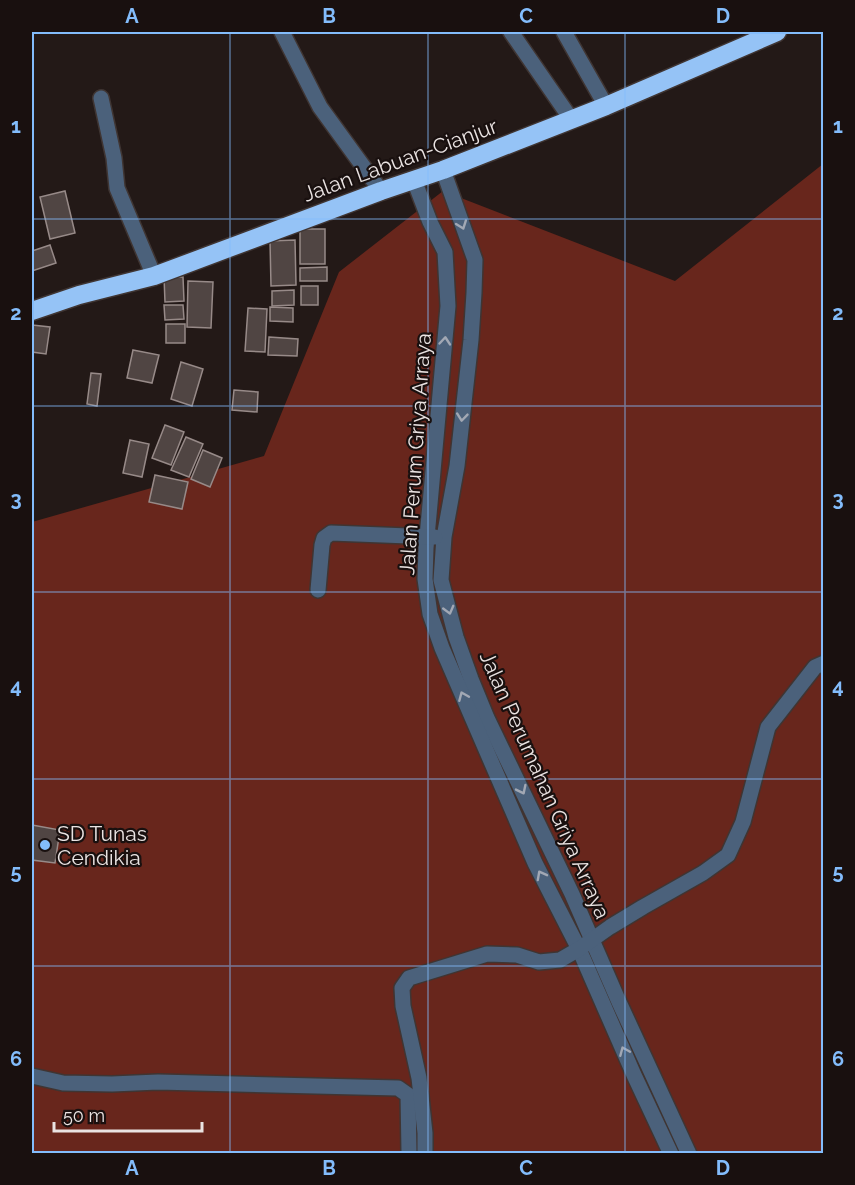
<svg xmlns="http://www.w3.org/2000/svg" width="855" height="1185" font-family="Raleway,sans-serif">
<rect width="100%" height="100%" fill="#231917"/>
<!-- green -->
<polygon fill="#68261c" points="823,164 823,1153 32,1154 32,522 264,456 339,272 443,191 675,281"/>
<!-- building -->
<g fill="#504543" stroke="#978a88" stroke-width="1.5">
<polygon points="65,191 75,233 50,239 40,197"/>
<rect x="300" y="229" width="25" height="35"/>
<polygon points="295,240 296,285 271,286 270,241"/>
<polygon points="50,245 56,263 32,271 32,251"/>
<polygon points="327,267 327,281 300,281 300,268"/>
<polygon points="164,277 183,277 184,301 165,302"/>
<polygon points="188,281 213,282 211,328 187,327"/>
<rect x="301" y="286" width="17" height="19"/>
<polygon points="294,290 294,305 272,306 272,291"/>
<polygon points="164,305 183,305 184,319 165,320"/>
<polygon points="270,307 293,308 293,322 270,321"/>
<polygon points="248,308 267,309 265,352 245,351"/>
<rect x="166" y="324" width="19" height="19"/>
<polygon points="32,325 50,327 46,354 32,352"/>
<polygon points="269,337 298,339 297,356 268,355"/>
<polygon points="133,350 159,355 152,383 127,378"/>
<polygon points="181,362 203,369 192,406 171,399"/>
<polygon points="91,373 101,374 97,406 87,404"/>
<polygon points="234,390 258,392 257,412 232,410"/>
<polygon points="165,425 184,432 171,465 152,458"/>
<polygon points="186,437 203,444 189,477 171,470"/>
<polygon points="130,440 149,444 142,477 123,473"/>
<polygon points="203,450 222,458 210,487 191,479"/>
<polygon points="155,475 188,482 182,509 149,502"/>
<polygon points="32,825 60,830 55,863 32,860"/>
</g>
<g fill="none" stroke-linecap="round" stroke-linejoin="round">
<defs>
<g id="minor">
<polyline points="282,32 320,107 381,191"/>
<polyline points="511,32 571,119"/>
<polyline points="564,32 606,106"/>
<polyline points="101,98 114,158 117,188 154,276"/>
<polyline points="443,170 475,260 474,293 471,340 457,466 444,537 441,580 456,637 471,679 487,718 572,894 619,1002 689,1154"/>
<polyline points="414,180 430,222 445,252 448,306 426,548 425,579 430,614 442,648 535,863 579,949 634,1075 671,1154"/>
<polyline points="318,590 322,545 324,538 331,533 435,537"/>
<polyline points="32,1076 63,1083 112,1084 158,1082 398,1088 408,1095 409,1152"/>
<polyline points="425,1154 425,1133 419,1078 403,1006 402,988 409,978 487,954 517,955 539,962 560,960 579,949 610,927 643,907 703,873 728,855 743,822 768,727 815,667 824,663"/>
</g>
<polyline id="highway" points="32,311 79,295 154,276 381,191 443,170 606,106 777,32"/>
</defs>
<!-- minor casing -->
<use href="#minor" stroke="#3f3533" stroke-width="18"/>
<!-- highway casing -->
<use href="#highway" stroke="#3f3533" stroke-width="21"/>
<!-- minor -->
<use href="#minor" stroke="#4b617b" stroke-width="15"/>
<!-- highway -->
<use href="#highway" stroke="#95c3f6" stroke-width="18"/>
</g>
<!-- one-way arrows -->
<defs><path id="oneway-chevron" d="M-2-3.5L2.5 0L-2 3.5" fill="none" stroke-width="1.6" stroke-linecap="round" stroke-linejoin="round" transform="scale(1.5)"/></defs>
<g stroke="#a2a8b4">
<use href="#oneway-chevron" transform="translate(462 225) rotate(70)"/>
<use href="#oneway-chevron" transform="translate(445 341) rotate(-85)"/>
<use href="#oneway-chevron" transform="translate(462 417) rotate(96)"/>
<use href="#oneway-chevron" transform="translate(449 610) rotate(75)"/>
<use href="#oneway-chevron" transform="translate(463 696) rotate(-113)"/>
<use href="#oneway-chevron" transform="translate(522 790) rotate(64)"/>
<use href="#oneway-chevron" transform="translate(541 875) rotate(-118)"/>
<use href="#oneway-chevron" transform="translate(624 1051) rotate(-113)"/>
</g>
<!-- grid -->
<path fill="none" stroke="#83bcfb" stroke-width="1.5" stroke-opacity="0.55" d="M230,32v1122M428,32v1122M625,32v1122M32,219h792M32,406h792M32,592h792M32,779h792M32,966h792"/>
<!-- markers -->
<circle fill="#83bcfb" stroke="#19100f" stroke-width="2" cx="45" cy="845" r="6"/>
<g text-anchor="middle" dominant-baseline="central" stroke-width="4.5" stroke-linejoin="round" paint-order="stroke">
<!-- street labels -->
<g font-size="21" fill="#eae3e2" stroke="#19100f">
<text transform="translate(400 160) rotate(-20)">Jalan Labuan-Cianjur</text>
<text transform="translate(415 454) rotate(-86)">Jalan Perum Griya Arraya</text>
<text transform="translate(545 785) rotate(66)">Jalan Perumahan Griya Arraya</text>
</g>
<!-- poi labels -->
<g font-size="21" fill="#eae3e2" stroke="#19100f" text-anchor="start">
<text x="57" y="833">SD Tunas<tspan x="57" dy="24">Cendikia</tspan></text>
</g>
</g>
<!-- border -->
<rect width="855" height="1185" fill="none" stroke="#19100f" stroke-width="66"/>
<!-- scale -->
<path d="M54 1122v9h148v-9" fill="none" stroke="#eae3e2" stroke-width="3"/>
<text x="63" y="1122" font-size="18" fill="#eae3e2" stroke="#19100f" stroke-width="4.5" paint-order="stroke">50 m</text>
<rect x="33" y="33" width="789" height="1119" fill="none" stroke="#83bcfb" stroke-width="2"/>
<g font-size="20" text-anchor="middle" font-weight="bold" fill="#83bcfb">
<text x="132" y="23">A</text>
<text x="329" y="23">B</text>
<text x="526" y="23">C</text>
<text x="723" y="23">D</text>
<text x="16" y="133">1</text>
<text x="838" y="133">1</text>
<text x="16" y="320">2</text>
<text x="838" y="320">2</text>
<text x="16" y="506">3</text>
<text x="838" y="506">3</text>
<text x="16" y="693">4</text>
<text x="838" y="693">4</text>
<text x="16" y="879">5</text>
<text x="838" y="879">5</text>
<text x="16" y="1066">6</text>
<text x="838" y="1066">6</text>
<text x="132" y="1175">A</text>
<text x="329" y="1175">B</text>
<text x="526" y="1175">C</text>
<text x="723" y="1175">D</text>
</g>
</svg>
